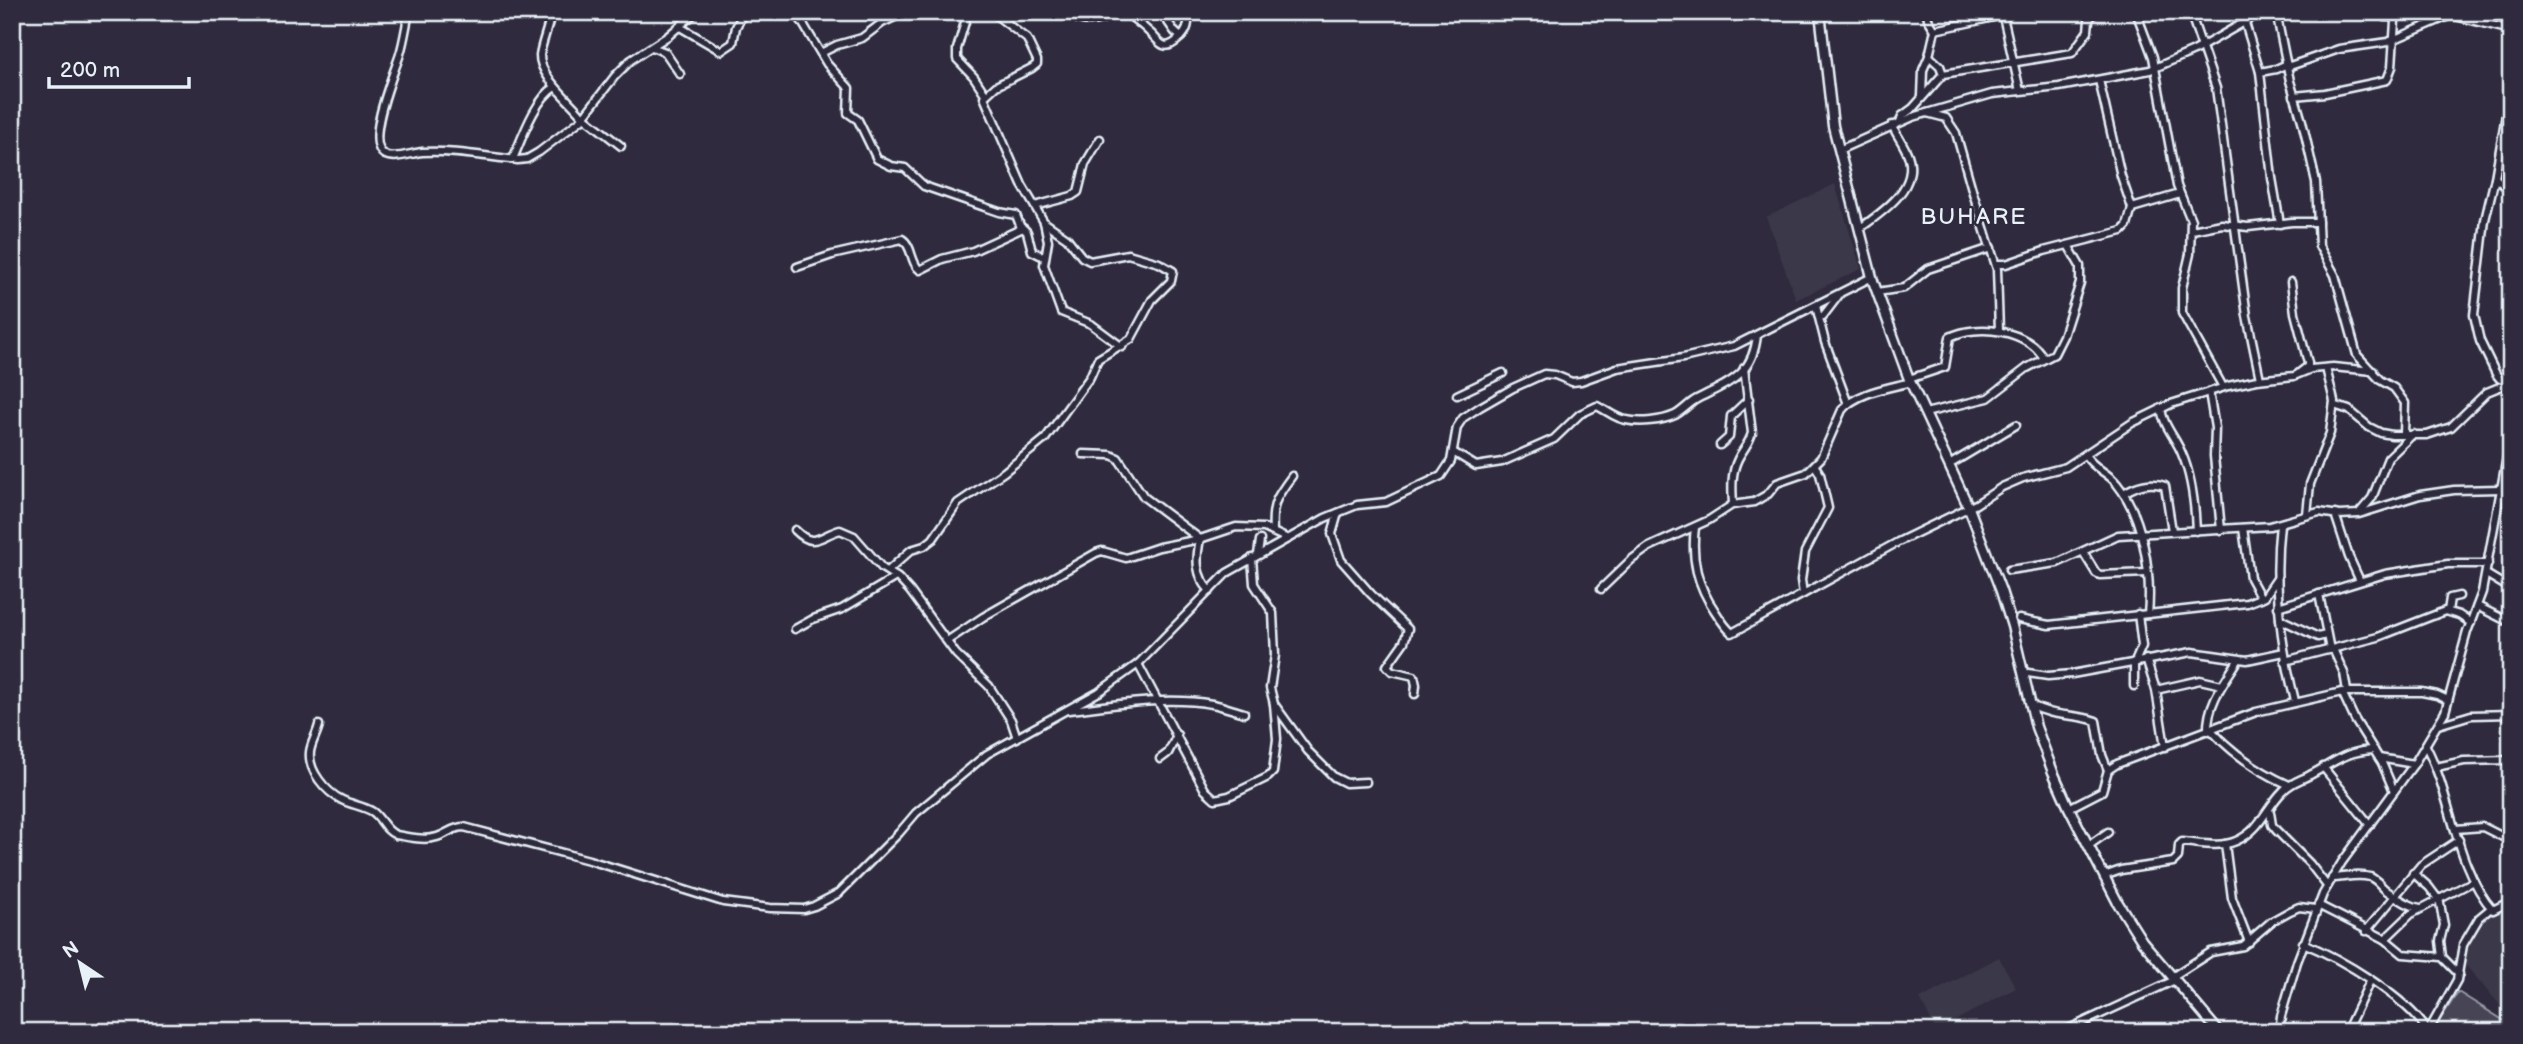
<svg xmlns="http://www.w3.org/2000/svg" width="2523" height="1044" font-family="'Balsamiq Sans',sans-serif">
<rect width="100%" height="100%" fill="#2f2a3d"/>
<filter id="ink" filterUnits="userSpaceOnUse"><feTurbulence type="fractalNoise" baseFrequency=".0143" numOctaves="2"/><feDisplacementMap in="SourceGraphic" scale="14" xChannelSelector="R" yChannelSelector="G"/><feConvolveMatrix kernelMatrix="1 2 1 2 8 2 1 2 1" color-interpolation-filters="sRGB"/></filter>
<g filter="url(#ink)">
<!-- built -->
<g fill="#3b3749">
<polygon points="1835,184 1861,269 1796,300 1766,217"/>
<polygon points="2503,901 2511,904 2511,1018 2454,952"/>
<polygon points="1999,957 2016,988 1936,1031 1920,999"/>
</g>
<!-- green -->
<polygon fill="#464455" stroke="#979aa6" stroke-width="2" points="2458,992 2511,1025 2511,1032 2432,1032"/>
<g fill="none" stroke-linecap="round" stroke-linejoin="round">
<defs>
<g id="minor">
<path d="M409,12c-3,14 -5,29 -9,42 -5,17 -37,90 -15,101 9,5 27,-2 37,-3 31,-2 65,5 96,8l9,-1 12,-7 42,-32 34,-44 16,-16 37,-24 28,-24"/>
<polyline points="538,12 541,12"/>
<path d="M551,12c-2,15 -9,29 -11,43 -1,22 32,47 44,63"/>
<polyline points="796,12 827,64 849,88 848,113 858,120 877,159 891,166 905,168 924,186 999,212 1016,215 1021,228"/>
<polyline points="968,12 957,49 957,59 974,77 985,94"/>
<path d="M1064,12c18,11 32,13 51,0"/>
<path d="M1126,12c7,7 15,12 22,19 12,9 14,24 32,7 8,-7 9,-15 8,-26"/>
<polyline points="1161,12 1175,32 1181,37"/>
<polyline points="1927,12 1928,19 1935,30"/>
<polyline points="2002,12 2020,91"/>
<polyline points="2136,12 2153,57 2177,186 2191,220 2190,254 2182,288 2182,313 2223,387"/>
<polyline points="2190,12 2216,88 2247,316 2260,379"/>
<polyline points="2244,12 2245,23 2260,72 2272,178 2280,224"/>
<polyline points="2276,12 2290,81 2302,121 2316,182 2319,246 2335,275 2357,355 2380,380 2394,388 2405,403 2404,434"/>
<polyline points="680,27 721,51 733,43 736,27 744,12"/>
<polyline points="652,47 665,52 680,74"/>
<polyline points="821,53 837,45 862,38 882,23 905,12"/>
<polyline points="2287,67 2339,49 2388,42 2451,15 2511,30"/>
<polyline points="2260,72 2276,69 2287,64"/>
<polyline points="1943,74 2072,53 2088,31 2089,20 2095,12"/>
<polyline points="2099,80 2121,176 2132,208"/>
<polyline points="1922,96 1923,70 1929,56"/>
<polyline points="2294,96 2325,93 2387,80 2392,67 2395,21 2393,17 2385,17 2383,12"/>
<polyline points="1927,113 1946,118 1956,133 1973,193 1997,269 1999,331"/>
<polyline points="584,117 621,146"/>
<polyline points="1900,122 1902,116 1913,108 1943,74 1940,66 1929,56 1935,30 2017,12"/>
<polyline points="1839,150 1913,117 1992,94 2059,87 2150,70 2194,51 2262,12"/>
<path d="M513,159c9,-21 22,-60 42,-72"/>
<polyline points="2495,178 2511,191"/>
<polyline points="1035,206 1072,196 1078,192 1085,164 1100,139"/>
<polyline points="1044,222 1048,241 1044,265 1061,312 1091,324 1122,347"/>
<path d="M1859,229c22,-16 61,-41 49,-74 -4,-11 -11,-19 -16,-30"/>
<polyline points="2192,230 2222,224 2248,227 2292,222 2318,222"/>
<polyline points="1996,264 2006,264 2044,251 2122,231 2127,226 2132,208 2180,194"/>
<path d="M797,267l35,-12 70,-16c11,7 8,24 18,31l22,-11 31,-8 50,-23 4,4 5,19 12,6"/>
<polyline points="2291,282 2295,313 2308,363 2308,366 2299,373"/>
<polyline points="1877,292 1904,288 1928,269 1991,248"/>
<polyline points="1816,306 1825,342 1848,404"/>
<polyline points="1823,316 1839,295"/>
<path d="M1909,379l36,-12 5,-30c27,-14 80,-7 94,22"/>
<polyline points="2510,382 2500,379 2496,374 2480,341 2474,315 2485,220 2495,178 2511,86"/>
<polyline points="2209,392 2215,428 2214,456 2221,530"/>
<polyline points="1457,395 1503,373"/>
<polyline points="2334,405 2349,410 2369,427 2381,433 2392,435 2427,435 2451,427 2487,392 2509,383"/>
<path d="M2161,408c2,18 15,30 21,46 10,23 13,52 14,77"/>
<polyline points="1925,413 1988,398 2027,368 2054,354 2063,336 2080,283 2080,266 2068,245"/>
<polyline points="1720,445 1729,437 1731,416 1749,399"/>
<path d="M1453,452l23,14 26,-4 52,-23 26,-25 17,-8c9,4 19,13 29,14 14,3 36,1 49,-5 8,-4 14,-12 22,-16 31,-16 56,-23 60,-64"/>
<path d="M1083,454l28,1 7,3 26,39 56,42c-4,20 -5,36 10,52"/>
<path d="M2086,456c8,13 22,16 31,28 26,32 35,90 31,130"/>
<polyline points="1954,462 2016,425"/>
<polyline points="2501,487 2511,500"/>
<path d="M2124,493c12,-8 27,-12 41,-7l7,45"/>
<path d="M1733,504c-1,-15 -2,-31 5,-45 5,-10 11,-15 14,-26l-8,-65"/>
<polyline points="2360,512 2372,498 2388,458 2413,434"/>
<polyline points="1338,513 1332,534 1341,560 1371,594 1408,629 1404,642 1387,666 1392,671 1414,676 1416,685 1415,694"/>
<polyline points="2335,514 2349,557 2360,581"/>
<polyline points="2307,515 2310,484 2330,433 2334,401 2326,368"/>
<path d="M2280,524c-7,60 0,118 15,177"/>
<path d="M1695,527c-4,32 2,58 20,84 5,8 10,16 17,22l166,-91 78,-38 26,-17 21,-9 43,-11 66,-44 39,-19 57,-18 29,-6 37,-4 17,-7 22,-2 40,4"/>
<polyline points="2243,528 2250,578 2261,598"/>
<path d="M795,530c19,19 24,6 45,0l14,6 28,32 16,10 12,13 46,63 33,32 22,34 6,18"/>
<path d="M1273,530c-2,-26 4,-34 19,-54"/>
<polyline points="2083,552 2096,573 2100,575 2147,573"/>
<polyline points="1258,555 1260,540"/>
<polyline points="1252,558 1254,584 1273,613 1275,655 1270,688 1274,704 1308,751 1334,777 1346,783 1366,782"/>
<polyline points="2009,570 2057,563 2118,535 2270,526 2319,512 2339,515 2359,514 2420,495 2454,490 2500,489"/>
<polyline points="888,571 911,550 924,546 933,539 958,503 1004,472 1045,439 1090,377 1098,359 1131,339 1152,300 1171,281 1173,271 1159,263 1128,254 1090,261 1082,257 1067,238 1044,222 1022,185 984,97 996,86 1032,68 1037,64 1037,60 1027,39 992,12"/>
<polyline points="2486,574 2511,589"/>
<path d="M1601,589l30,-29 18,-13 60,-27 23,-15 22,-3 14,-8 9,-11 29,-10 15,-15 21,-48c15,-18 47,-22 69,-28"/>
<polyline points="1803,594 1801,580 1805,552 1828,508 1820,474 1815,466"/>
<polyline points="2319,594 2330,650"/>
<polyline points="2477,606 2511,623"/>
<polyline points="2278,607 2385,574 2448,564 2488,564"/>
<polyline points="2448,611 2450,598 2459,596"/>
<polyline points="2019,619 2049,625 2247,603 2265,596 2276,580"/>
<polyline points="2280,619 2318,637 2326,635"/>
<polyline points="795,629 813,619 842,609 896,577"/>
<polyline points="947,641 983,617 1096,553 1102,551 1126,558 1159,547 1200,539 1236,527 1264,528 1288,539"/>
<polyline points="2333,649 2344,673 2347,691"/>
<polyline points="2146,659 2156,690 2165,747"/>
<polyline points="2285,661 2378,637 2445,611 2459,615 2471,623"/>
<polyline points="2134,662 2134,686"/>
<polyline points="2135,662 2142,646 2138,614"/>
<polyline points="1138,664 1205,790 1215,799 1229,796 1268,777 1273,772 1277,739 1274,704"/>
<polyline points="2028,673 2048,676 2072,674 2192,652 2247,660 2284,652"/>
<polyline points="2156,690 2200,680 2222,685"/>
<polyline points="2342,692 2355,720 2382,763 2394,791"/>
<path d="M2031,705c24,13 42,8 65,16l6,34 6,15"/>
<path d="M1069,710c46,-5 97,-14 143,-6 11,2 21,6 32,9"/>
<path d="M319,725c-2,9 -8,18 -9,27 -2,19 16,40 32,48 10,5 22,6 31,12 9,7 12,19 23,23 13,2 28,6 41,2 10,-3 16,-10 27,-10l125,33 134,42 47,6 34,1 10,-3 25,-13 60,-60 17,-20 71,-59 112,-62 39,-28 89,-91 98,-55 32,-13 29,-3 55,-26 10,-15 6,-34 6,-9 17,-11 33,-19 31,-14 11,1 17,7 9,-1 36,-13 66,-10 51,-12 138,-69"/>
<polyline points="2438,725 2471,715 2511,714"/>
<path d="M2211,730c22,24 49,42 78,55"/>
<path d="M2208,731c-1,-28 17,-50 31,-72"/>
<path d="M2426,746c26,50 29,121 67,164l18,-9"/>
<polyline points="2379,758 2414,764"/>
<polyline points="1160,759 1168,753 1177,735"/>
<polyline points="2323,767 2370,825"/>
<polyline points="2436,767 2464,761 2511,760"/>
<polyline points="2069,808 2102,791 2108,770 2117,764 2256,712 2342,692 2422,692 2437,695 2448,700"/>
<polyline points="2270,812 2272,825 2276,830 2310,864 2327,886"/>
<polyline points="2455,829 2483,827 2511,841"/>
<polyline points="2225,844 2232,898 2249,942"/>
<polyline points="2088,846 2108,832"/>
<polyline points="2413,873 2429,887 2438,899"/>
<path d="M2104,876l17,-6 52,-8 5,-5 1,-12 3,-3c17,1 38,6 54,-1 24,-10 30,-33 47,-50 8,-9 18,-11 27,-16 25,-13 35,-24 64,-25"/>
<path d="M2332,878c13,0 24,-5 38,-1 8,3 10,9 17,14 9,6 22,16 34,17"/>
<polyline points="2439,898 2444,925 2440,941 2442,957"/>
<polyline points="2318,905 2385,939 2411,914 2474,881"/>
<polyline points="2366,931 2421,865 2459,840"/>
<polyline points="2385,939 2403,954 2442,957 2459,974"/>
<path d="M2303,943c37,15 105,55 125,89"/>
<polyline points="2172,977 2211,952 2243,946 2272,921 2290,911 2299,907 2316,909"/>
<polyline points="2062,1032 2175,980"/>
<polyline points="2279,1032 2281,1016 2297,962 2323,894 2342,862 2414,764 2445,712 2467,632 2482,592 2511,435"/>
<polyline points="2346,1032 2370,981"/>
<polyline points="2428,1032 2457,980 2463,945 2479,918 2491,908"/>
</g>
<polyline id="major" points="1820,12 1833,126 1873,281 1909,379 1969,508 2001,591 2012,626 2036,727 2053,772 2069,808 2118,903 2142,941 2219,1032"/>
</defs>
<!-- minor casing -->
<use href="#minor" stroke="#e8f1f8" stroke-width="11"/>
<!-- major casing -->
<use href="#major" stroke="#e8f1f8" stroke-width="13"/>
<!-- minor -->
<use href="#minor" stroke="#2f2a3d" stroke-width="6"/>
<!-- major -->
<use href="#major" stroke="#2f2a3d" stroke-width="8"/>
</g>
</g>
<g text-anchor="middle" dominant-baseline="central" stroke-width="5" stroke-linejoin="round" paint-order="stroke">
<!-- quarter labels -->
<g font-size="23" letter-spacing="2" fill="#e8f1f8" stroke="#2f2a3d">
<text x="1974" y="217">BUHARE</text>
</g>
</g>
<!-- margin -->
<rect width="2523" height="1044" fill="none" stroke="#2f2a3d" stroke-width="42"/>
<rect x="21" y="21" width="2481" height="1002" fill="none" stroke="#e8f1f8" stroke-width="2.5" filter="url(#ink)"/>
<!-- north arrow -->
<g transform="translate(80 963) rotate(325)" stroke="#2f2a3d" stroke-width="5" paint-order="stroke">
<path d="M0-5L12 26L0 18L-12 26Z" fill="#e8f1f8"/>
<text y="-10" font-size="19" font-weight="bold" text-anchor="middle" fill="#e8f1f8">N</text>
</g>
<!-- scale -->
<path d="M49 77v10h140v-10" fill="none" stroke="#e8f1f8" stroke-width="3.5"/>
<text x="60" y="77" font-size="21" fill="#e8f1f8" stroke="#2f2a3d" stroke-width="5" paint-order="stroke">200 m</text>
</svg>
